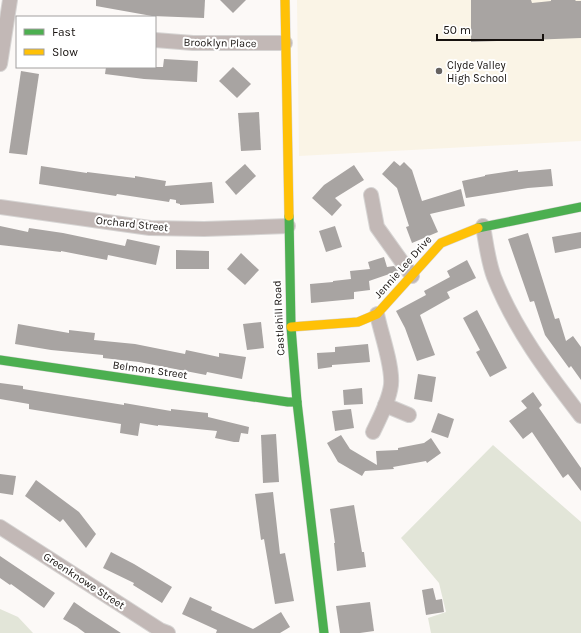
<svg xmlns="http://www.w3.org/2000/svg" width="581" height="633" font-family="Karla,sans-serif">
<rect width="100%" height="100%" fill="#fcf9f7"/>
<!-- education -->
<polygon fill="#faf4e6" points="297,0 581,0 581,141 299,156"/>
<!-- green -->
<g fill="#e2e5d8">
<polygon points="493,445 581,522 581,633 431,633 428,618 446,612 439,583 401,538"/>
<polygon points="0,609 18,617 33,633 0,633"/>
</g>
<!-- building -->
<g fill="#a8a4a2">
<polygon points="96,0 205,0 204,18 152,16 96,6"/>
<polygon points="220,0 246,0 233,13"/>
<polygon points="471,0 531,0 532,3 551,1 551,0 575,0 576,1 581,1 581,38 471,42"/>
<polygon points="164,59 198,61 197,82 144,79 105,74 106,67 163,67"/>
<polygon points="233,67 251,84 237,98 219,81"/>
<polygon points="21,71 39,74 27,155 9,153"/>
<polygon points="259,112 261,150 241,151 238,113"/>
<polygon points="394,161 400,166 404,162 412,170 422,201 461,189 465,206 430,214 438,232 412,243 406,227 409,226 397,188 382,174"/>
<polygon points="245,164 256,176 236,195 225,182"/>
<polygon points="354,165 364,180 335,198 342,205 332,216 312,198 324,185"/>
<polygon points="41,166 87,173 87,172 135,178 135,176 166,181 165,186 212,182 214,203 180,205 180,204 176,203 176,200 170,199 169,202 117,194 116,196 39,184"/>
<polygon points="551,169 553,186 528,188 466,198 462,181 485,176 485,175 518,170 518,172"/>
<polygon points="0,226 28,232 29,228 63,233 125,246 127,239 160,246 156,265 108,255 107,260 61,251 61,252 0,245"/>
<polygon points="335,226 342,247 326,252 319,231"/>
<polygon points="581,232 581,248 555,253 552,237"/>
<polygon points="528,233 555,319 559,318 566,341 573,336 581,347 581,380 571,366 569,368 545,335 534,301 530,302 508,239"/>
<polygon points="176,250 209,251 209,269 176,269"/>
<polygon points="241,253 259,270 245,285 227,269"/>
<polygon points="384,257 387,267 394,266 398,271 369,281 370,290 354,292 354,299 311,303 310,284 333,282 333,281 351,279 350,271 370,269 368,262"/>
<polygon points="467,260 476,278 447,292 450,298 420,315 435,355 417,361 405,328 396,311 426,295 424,291 450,277 447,271"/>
<polygon points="477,310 507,368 490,377 476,352 480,350 463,318"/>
<polygon points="261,322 264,348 247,350 243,324"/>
<polygon points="18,324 69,333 69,330 95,333 94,340 135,344 185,354 186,350 219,357 219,353 246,357 242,379 207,372 206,375 139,362 103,358 103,355 51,350 15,344"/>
<polygon points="368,344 370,362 332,365 332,367 318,369 317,353 335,352 335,347"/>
<polygon points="418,374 436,377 432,402 414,399"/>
<polygon points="0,383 23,386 23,389 124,405 124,403 171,411 171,409 208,413 208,417 249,427 248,434 241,433 239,442 234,442 215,438 217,431 158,425 158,426 140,423 138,436 120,433 121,424 29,409 29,404 0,399"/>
<polygon points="362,388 363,404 344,405 343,390"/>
<polygon points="533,392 542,405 539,408 581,468 581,491 568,474 563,478 532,432 523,439 509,421 527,408 521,401"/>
<polygon points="351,409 354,428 335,431 332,411"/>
<polygon points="438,413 454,419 448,438 431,432"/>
<polygon points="276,434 279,482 263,483 261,435"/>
<polygon points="341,435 350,449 377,465 376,451 398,450 398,448 424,443 431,438 441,453 427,463 426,461 393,467 394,469 365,471 362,476 338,462 327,443"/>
<polygon points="0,474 16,476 13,495 0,493"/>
<polygon points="36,480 79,512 96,534 86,548 63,519 60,522 25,496"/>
<polygon points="273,492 280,554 285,553 294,601 275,604 264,539 261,540 255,494"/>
<polygon points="354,505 362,552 364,552 366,567 337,571 334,543 335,543 330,509"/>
<polygon points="111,552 134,564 172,587 162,603 133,585 134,583 103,568"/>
<polygon points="0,556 55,593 44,608 11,584 10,585 0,578"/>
<polygon points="433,588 436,600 442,599 444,612 426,615 422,590"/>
<polygon points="190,597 212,607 211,610 253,629 281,612 290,627 280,633 216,633 217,630 182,614"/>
<polygon points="74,602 87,611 121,633 85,633 77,627 63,619"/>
<polygon points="370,602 374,631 360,633 340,633 336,606"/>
</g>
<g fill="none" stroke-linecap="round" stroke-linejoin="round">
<defs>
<g id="street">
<polyline points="155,40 193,43 285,43"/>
<polyline points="0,64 10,0"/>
<polyline points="371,195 377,227 412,276"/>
<polyline points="0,207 150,228 204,229 288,226"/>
<path d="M483,226c3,17 5,35 11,51 21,53 53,95 87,139"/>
<polyline points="385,405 409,415"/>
<path d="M373,432c7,-15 16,-31 18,-47 2,-19 -10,-51 -14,-71"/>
<polyline points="0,527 160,630 168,633"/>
</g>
<g id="fast">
<polyline points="289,216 291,327 297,402 324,633"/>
<polyline points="478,228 581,207"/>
<polyline points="0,360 288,402 297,402"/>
</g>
<g id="slow">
<polyline points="285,0 289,216"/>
<polyline points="291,327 358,322 377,314 441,243 478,228"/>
</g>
</defs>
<!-- street casing -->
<use href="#street" stroke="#d6d4d3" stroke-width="16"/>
<!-- fast casing -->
<use href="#fast" stroke="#d6d4d3" stroke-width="10"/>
<!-- slow casing -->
<use href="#slow" stroke="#d6d4d3" stroke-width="10"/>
<!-- street -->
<use href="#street" stroke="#c2b8b6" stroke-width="14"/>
<!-- fast -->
<use href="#fast" stroke="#4caf50" stroke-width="9"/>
<!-- slow -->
<use href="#slow" stroke="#ffc107" stroke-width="9"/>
</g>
<!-- markers -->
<circle fill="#666260" stroke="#fff" stroke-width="1.5" cx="439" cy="71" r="4"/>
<g text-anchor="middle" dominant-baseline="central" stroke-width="4" stroke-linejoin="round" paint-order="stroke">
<!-- street labels -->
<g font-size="11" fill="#16110e" stroke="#fff">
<text transform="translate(220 43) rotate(1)">Brooklyn Place</text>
<text transform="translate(132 224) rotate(6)">Orchard Street</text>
<text transform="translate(403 267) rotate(-48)">Jennie Lee Drive</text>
<text transform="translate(279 318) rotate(-93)">Castlehill Road</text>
<text transform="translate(150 370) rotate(8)">Belmont Street</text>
<text transform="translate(84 581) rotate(33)">Greenknowe Street</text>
</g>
<!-- poi labels -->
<g font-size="11" fill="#16110e" stroke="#fff" text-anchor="start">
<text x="447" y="65">Clyde Valley<tspan x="447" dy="13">High School</tspan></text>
</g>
</g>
<!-- legend -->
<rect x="16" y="16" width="140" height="52" fill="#ffffff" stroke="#a2a09f"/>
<rect x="24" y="29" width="20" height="6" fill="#4caf50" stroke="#a2a09f"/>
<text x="52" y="36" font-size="12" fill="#16110e">Fast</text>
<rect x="24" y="49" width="20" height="6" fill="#ffc107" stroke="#a2a09f"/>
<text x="52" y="56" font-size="12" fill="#16110e">Slow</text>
<!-- scale -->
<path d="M437 34v6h106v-6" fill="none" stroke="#16110e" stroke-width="2"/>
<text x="443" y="34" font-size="12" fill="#16110e" stroke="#ffffff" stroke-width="3" paint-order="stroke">50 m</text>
</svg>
